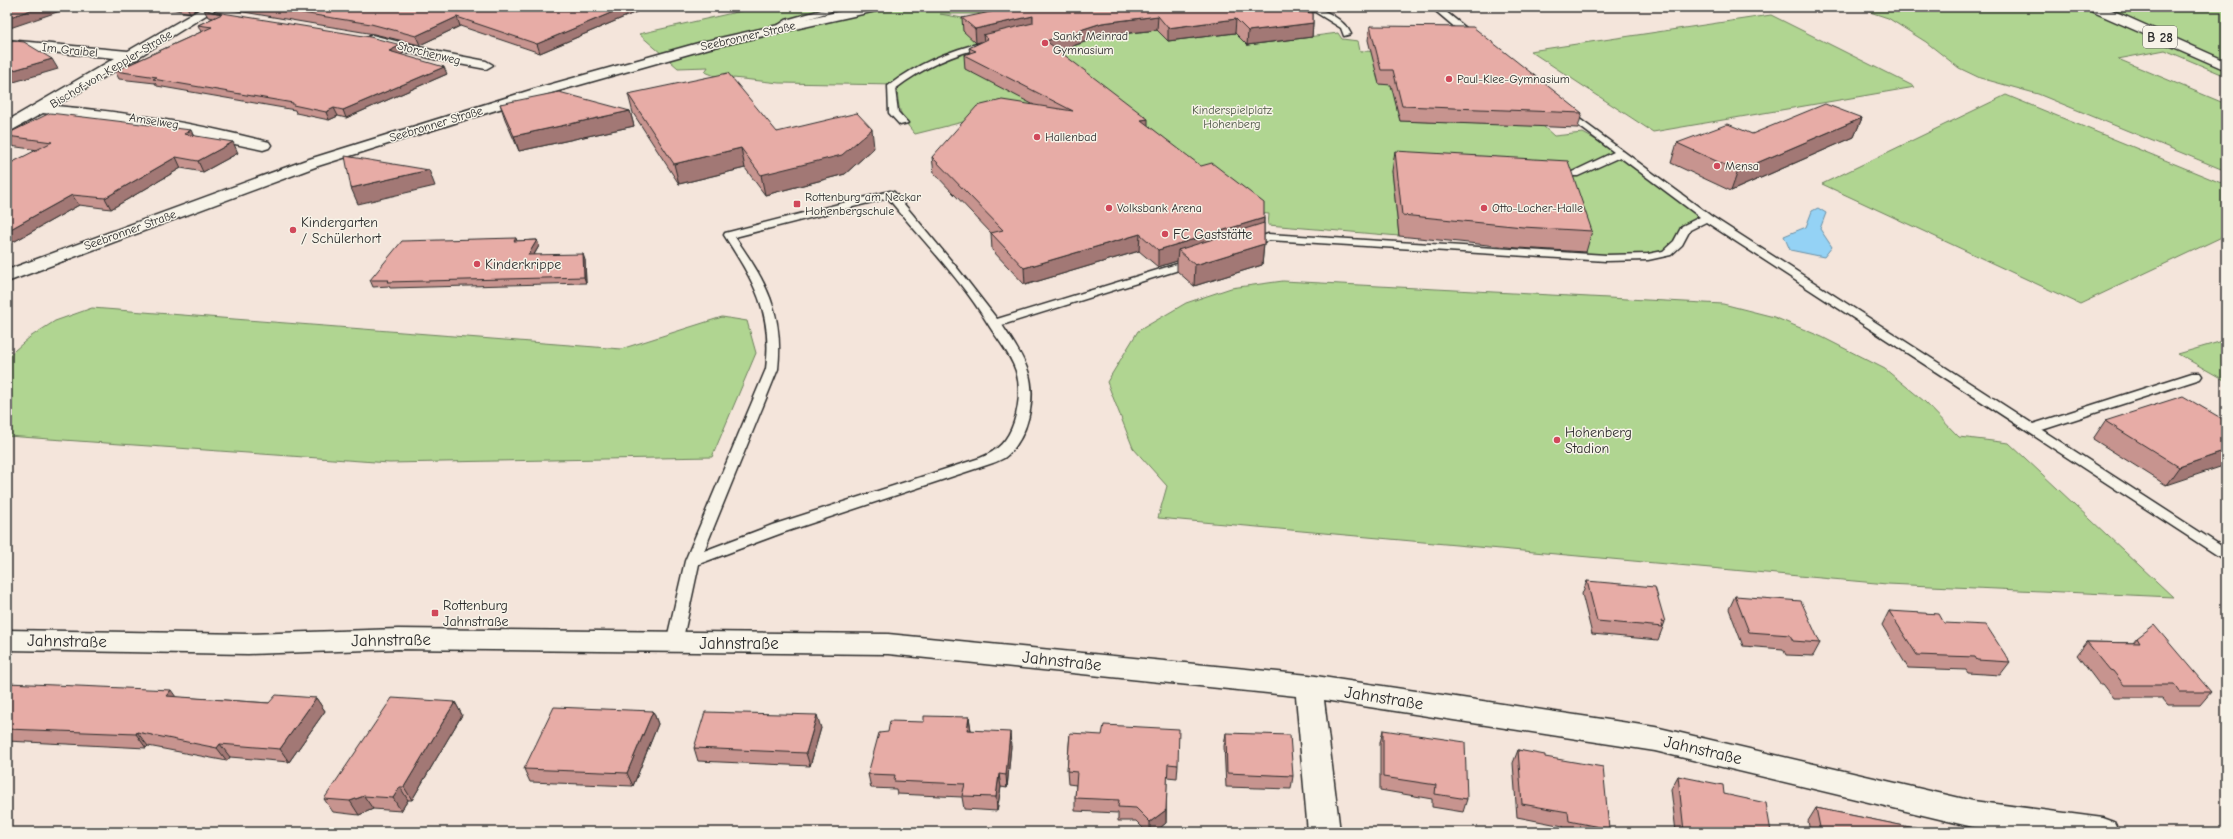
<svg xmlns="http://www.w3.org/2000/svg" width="2233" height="839" font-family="'Comic Neue',sans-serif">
<rect width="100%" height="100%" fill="#f4e5db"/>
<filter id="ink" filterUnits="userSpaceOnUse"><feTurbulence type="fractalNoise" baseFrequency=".025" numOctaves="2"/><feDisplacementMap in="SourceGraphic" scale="8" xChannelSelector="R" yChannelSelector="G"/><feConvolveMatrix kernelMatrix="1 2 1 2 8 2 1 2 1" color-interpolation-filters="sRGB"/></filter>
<g filter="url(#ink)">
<!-- green -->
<g fill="#b0d591" stroke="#6e805e">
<path d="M759,7h256l-39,7h-36l84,15 66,9 71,-9 77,4 9,12 91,-12 4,6 16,2 2,10 83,2 -67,21 3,10 92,3 -74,22 3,12 143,5 11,10 29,-3 37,20 87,65 -21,10 -19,25 -19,4 -61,-2 -24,-75 -171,-9 7,65 -131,-11 1,-11 -13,-1 -221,-109 -120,30c-16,-18 -17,-26 -18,-49l-118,-2 -64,-7 -10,-4 3,-5 -30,1 -39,-34z"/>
<polygon points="1855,7 2226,7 2226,76 2165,50 2118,59 2226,104 2226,171 2038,94 1980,78 1959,68 1926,42 1888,18"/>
<polygon points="1771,15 1915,87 1653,132 1530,51"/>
<polygon points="2006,95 2226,185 2226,235 2080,304 1822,184"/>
<polygon points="1283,281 1723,304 1774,317 1822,337 1885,369 1924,401 1959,437 2009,443 2173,597 1887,584 1158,518 1167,486 1133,448 1107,382 1138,331 1186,303 1231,288"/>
<polygon points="92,308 621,349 722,317 747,321 756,353 712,457 389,463 7,436 7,357 30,337 55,321"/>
<polygon points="2226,340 2226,381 2178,354"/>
</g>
<!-- water -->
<polygon fill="#94d2f5" stroke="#6a8fa4" points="1818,208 1826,213 1820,229 1832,247 1824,257 1790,250 1784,236 1806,227 1812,211"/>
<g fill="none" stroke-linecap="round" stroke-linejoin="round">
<defs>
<g id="service">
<polygon points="832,7 844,7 792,24 777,33 770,31 786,20"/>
<path d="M1307,7c15,0 38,13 44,27l-7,2 -3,-8z"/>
<polygon points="1431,7 1440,7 1476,36 1476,40 1470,40"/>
<path d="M985,42l4,2 -1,2c-34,8 -65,21 -93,43l3,23 10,11 -8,2 -11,-12 -1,-27c29,-22 61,-36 97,-44z"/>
<polygon points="1566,109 1711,216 2033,424 2192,373 2200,373 2202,376 2200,379 2042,430 2226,549 2226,561 1706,222 1690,230 1682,245 1671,255 1648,260 1606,261 1269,240 1248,247 1243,244 1268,234 1606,255 1648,254 1663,251 1674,241 1682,226 1700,217 1620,157 1578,176 1572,176 1572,172 1614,152 1563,114 1561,112"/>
<path d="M890,191l4,1 64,77 39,50 193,-59h8l1,2 -1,2 -196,61c9,14 20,29 26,46 9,27 0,69 -24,87 -5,3 -11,5 -17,7l-205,68 -83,31 -17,79 -2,4 -6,2 -6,-2 -2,-4 19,-82 81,-192c7,-57 -12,-87 -42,-134l1,-2zM888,198c33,41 73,81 100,126 9,15 22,29 28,47 5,17 3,35 -2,51 -6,18 -16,29 -34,36l-208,67 -68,26 74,-182c6,-57 -12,-87 -43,-132z"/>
</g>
<g id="minor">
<path d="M204,7h15l-79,49 -2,3 -5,1 -77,46c72,6 143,18 213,36l2,3 -2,3 -6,2 -109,-23 -111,-14 -36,20v-12l108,-63 -108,-10v-8l121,11z"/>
<polygon points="372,35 439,52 486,61 493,65 486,69 438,60 367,42 365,39"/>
<polygon points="398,629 888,634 1309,675 1655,727 1973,801 2103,818 2114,822 2119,832 2005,832 1973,827 1655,751 1324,700 1340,832 1308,832 1296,696 888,654 398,649 248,654 7,650 7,630 248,634"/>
</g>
<polygon id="tertiary" points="859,7 882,7 876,11 710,48 544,95 318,166 7,282 7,270 306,160 534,89 702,42"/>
<polygon id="primary" points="2088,7 2105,7 2226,61 2226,70 2089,10"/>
</defs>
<!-- service casing -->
<use href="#service" stroke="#2b2b2b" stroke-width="3"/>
<!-- minor casing -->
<use href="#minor" stroke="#2b2b2b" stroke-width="3"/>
<!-- tertiary casing -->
<use href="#tertiary" stroke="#2b2b2b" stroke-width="3"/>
<!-- primary casing -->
<use href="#primary" stroke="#2b2b2b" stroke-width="3"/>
<!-- service -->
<use href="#service" fill="#f7f3e8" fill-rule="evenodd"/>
<!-- minor -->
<use href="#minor" fill="#f7f3e8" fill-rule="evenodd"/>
<!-- tertiary -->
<use href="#tertiary" fill="#f7f3e8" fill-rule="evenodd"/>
<!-- primary -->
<use href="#primary" fill="#f7f3e8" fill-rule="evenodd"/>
</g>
<!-- wall -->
<g fill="#c7948f" stroke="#2b2b2b">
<polygon points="163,7 201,7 190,13"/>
<polygon points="220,7 648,7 540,53 460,26 420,45 374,34 220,8"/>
<polygon points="204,10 404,53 400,54 447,74 346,118 338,116 329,120 296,113 295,110 157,86 155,83 119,79 115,71 201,32 198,25 213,18 208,17"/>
<polygon points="1313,13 1313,23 1312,37 1247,45 1235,33 1168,41 1157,30 1102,36 1059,51 1148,126 1264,218 1264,244 1262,265 1194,286 1177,271 1177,261 1158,267 1139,251 1025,285 992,250 991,233 934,173 932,157 1034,105 965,69 964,55 970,53 969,48 984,41 976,43 963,31 962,18"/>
<polygon points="1370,26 1582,113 1578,128 1400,121 1391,85 1379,84 1368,40"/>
<polygon points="628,94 777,132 874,148 845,174 765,195 745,168 679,184 633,113"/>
<polygon points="500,104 630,111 634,126 519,151 505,119"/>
<polygon points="1862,118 1854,137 1731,191 1671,163 1677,143 1752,134"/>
<polygon points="7,134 194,136 238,153 203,172 181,168 111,209 79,205 8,245 7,245 7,165 38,150 10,146 7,141"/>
<polygon points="1395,151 1592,231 1586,252 1518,248 1399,236 1392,171"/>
<polygon points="516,238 517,241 537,240 539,246 534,255 585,260 586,283 390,288 389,286 373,287 370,280"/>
<polygon points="2105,421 2226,421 2166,485 2093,439"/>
<polygon points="1587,581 1665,622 1658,640 1592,634 1582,594"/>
<polygon points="1735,596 1820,643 1813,656 1786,655 1783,649 1743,646 1729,609"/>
<polygon points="1889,611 1944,623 2010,662 2000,675 1968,673 1966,670 1908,668 1882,625"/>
<polygon points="2137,638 2211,692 2200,705 2168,705 2162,698 2114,698 2103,684 2099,684 2077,655 2087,642 2133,643"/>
<polygon points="7,683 176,697 269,703 316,698 325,711 289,762 230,757 227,761 148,746 146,748 7,741"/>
<polygon points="455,702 462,715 412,800 408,800 401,811 373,809 359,815 333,812 324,799"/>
<polygon points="653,711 658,724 633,786 530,782 524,769"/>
<polygon points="969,717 971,730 1011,746 1007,788 1001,787 997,811 964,809 962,797 897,794 896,789 871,788 868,774 924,722"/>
<polygon points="821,728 810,766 698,761 694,748"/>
<polygon points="1383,730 1467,799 1463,812 1432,807 1432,799 1380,790 1380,743"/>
<polygon points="1070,733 1178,765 1177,778 1167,777 1166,823 1155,832 1147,832 1136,821 1118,821 1118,813 1075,811 1075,798 1076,785 1068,784 1067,771"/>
<polygon points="1226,733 1293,776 1291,789 1226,787 1224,746"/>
<polygon points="1518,750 1545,757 1609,829 1608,832 1564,832 1563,826 1517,817 1513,763"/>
<polygon points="1678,776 1724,794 1771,832 1676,832 1671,789"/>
<polygon points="1816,808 1933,832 1810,832 1808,821"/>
</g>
<!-- shaded-wall -->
<g fill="#a27874" stroke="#2b2b2b">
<polygon points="40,7 72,7 7,29 7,18"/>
<polygon points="187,7 201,7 190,13"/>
<polygon points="625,7 648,7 540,53 537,44"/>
<polygon points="1033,16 1034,30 983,35 984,41 976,43 975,29"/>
<polygon points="1158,16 1157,30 1102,36 1046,55 1046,41 1102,23"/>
<polygon points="457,17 460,26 420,45 416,36"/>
<polygon points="1236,19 1235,33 1168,41 1168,28"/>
<polygon points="1313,23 1312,37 1247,45 1248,31"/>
<polygon points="401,45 404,53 392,59 389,51"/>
<polygon points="52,59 58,69 7,84 7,72"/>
<polygon points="444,67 447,74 346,118 343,110"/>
<polygon points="334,108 338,116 329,120 326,112"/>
<polygon points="630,111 634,126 519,151 514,136"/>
<polygon points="1862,118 1854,137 1731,191 1738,171"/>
<polygon points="1148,119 1148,134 1141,120"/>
<polygon points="872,129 874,148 845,174 765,195 761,175"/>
<polygon points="191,130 196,141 184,134"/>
<polygon points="233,142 238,153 203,172 198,161"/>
<polygon points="741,148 745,168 679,184 674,164"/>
<polygon points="176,157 181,168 111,209 105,198"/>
<polygon points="429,170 435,186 358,204 351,188"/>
<polygon points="72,195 79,205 8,245 7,243 7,231"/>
<polygon points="1264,218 1263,234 1178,250 1177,261 1158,267 1158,250"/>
<polygon points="1140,234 1139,251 1025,285 1024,268"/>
<polygon points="537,240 539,246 530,261 528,255"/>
<polygon points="1264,244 1262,265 1194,286 1195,265"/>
<polygon points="583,254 585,260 586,283 584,277"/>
<polygon points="2226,451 2226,465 2166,485 2179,467"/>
<polygon points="171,690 181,704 166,696"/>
<polygon points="316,698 325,711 289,762 280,749"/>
<polygon points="455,702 462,715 412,800 404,787"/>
<polygon points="653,711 658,724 633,786 627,773"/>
<polygon points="817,715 821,728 810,766 806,753"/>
<polygon points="969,717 971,731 967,730"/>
<polygon points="137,732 148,746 146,748 136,734"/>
<polygon points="1010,732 1011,746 1007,788 1006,775"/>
<polygon points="220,744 230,757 227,761 217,748"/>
<polygon points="999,774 1001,787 997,811 996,797"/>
<polygon points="400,787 408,800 401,811 393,798"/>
<polygon points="364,796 373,809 359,815 350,801"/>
<polygon points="1166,810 1166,823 1155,832 1150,832 1150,822"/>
</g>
<!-- building -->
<g fill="#e7aca6" stroke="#2b2b2b">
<polygon points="7,7 40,7 7,18"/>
<polygon points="264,7 625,7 537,44 457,17 416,36 371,24"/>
<polygon points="1014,7 1255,7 1313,13 1313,23 1248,31 1236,19 1168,28 1158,16 1102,23 1046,41 1148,119 1141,120 1201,166 1212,163 1264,203 1264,218 1158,250 1140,234 1024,268 991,233 1003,230 932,157 977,106 1002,100 1073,111 964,55 976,51 969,48 988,39 983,35 1033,23 1033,16 975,29 962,18"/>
<polygon points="204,10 370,37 401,45 389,51 444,67 343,110 334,108 326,112 293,105 293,103 153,79 157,77 115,71 212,27 198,25 222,14"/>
<polygon points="1370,26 1473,27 1582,113 1402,106 1393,70 1381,70"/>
<polygon points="7,40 24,42 52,59 7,72"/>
<polygon points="728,73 777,132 857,113 872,129 842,155 761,175 741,148 674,164 628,94"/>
<polygon points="559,92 630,111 514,136 500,104"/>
<polygon points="1825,104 1862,118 1738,171 1677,143 1728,124 1752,134"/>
<polygon points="50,113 191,130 184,134 233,142 198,161 176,157 105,198 72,195 7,231 7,165 52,142 7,136 7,134"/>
<polygon points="1395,151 1568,161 1592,231 1523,227 1402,215"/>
<polygon points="345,156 429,170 351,188"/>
<polygon points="1264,223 1264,244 1195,265 1178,250"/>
<polygon points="516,238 514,241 537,240 528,255 583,254 584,277 387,282 389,280 370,280 402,241"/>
<polygon points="2183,396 2226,421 2226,451 2179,467 2105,421"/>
<polygon points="1587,581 1655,587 1665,622 1661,621 1663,627 1597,621"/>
<polygon points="1735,596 1801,601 1820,643 1793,641 1790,635 1749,632"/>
<polygon points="1889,611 1939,614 1944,623 1986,625 2010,662 1977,660 1975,657 1917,655"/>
<polygon points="2154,625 2211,692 2179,692 2174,685 2124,685 2113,671 2110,670 2087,642 2140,643 2137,638"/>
<polygon points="7,683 171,690 166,696 269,703 276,695 316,698 280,749 220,744 217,748 137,732 136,734 7,729"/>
<polygon points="392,698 455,702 404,787 400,787 393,798 364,796 350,801 324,799"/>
<polygon points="554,707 653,711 627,773 524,769"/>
<polygon points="705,712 817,715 806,753 694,748"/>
<polygon points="924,716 969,717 967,730 1010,732 1006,775 999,774 996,797 962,796 965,784 894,781 895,775 868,774 879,733 888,732 890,721 924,722"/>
<polygon points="1104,725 1179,729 1178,765 1168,764 1166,810 1150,822 1136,808 1118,807 1119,800 1075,798 1077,772 1067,771 1070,733 1102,735"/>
<polygon points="1383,730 1465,742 1467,799 1435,794 1436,785 1383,777"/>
<polygon points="1226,733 1290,735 1293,776 1227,773"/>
<polygon points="1518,750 1545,755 1545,757 1603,767 1609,829 1569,821 1568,812 1522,804"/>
<polygon points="1678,776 1723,785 1724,794 1766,803 1771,832 1690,832 1684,831"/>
<polygon points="1816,808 1900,825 1933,832 1821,832"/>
</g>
</g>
<!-- markers -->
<g fill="#d1495b" stroke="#f7f3e8" stroke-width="1.5">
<circle cx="1045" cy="43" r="4"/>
<circle cx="1449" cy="79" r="4"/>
<circle cx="1037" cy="137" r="4"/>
<circle cx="1717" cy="166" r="4"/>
<rect x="793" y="200" width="8" height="8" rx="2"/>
<circle cx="1109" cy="208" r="4"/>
<circle cx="1484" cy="208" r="4"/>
<circle cx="293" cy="230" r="4"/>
<circle cx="1165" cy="234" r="4"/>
<circle cx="477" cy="264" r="4"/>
<circle cx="1557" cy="440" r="4"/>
<rect x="431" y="609" width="8" height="8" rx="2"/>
</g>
<g text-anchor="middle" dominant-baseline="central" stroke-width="3" stroke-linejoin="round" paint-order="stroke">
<!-- far-street labels -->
<g font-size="12" fill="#2b2b2b" stroke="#f7f3e8">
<text transform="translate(748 36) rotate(-13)">Seebronner Straße</text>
<text transform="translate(70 50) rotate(6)">Im Graibel</text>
<text transform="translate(429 53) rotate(14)">Storchenweg</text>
<text transform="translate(111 69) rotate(-31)">Bischof-von-Keppler-Straße</text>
<text transform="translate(154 121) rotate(9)">Amselweg</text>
<text transform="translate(436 124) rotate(-17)">Seebronner Straße</text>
<text transform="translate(130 230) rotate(-20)">Seebronner Straße</text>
</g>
<!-- far-poi labels -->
<g font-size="12" fill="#2b2b2b" stroke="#f7f3e8" text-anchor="start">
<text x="1053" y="36">Sankt Meinrad<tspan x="1053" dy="14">Gymnasium</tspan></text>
<text x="1457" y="79">Paul-Klee-Gymnasium</text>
<text x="1045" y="137">Hallenbad</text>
<text x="1725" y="166">Mensa</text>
<text x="805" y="197">Rottenburg am Neckar<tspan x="805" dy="14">Hohenbergschule</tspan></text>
<text x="1117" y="208">Volksbank Arena</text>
<text x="1492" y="208">Otto-Locher-Halle</text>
</g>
<!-- far-park labels -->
<g font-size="12" fill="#4c5644" stroke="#f7f3e8">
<text x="1232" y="110">Kinderspielplatz<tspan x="1232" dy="14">Hohenberg</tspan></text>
</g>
<!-- shield labels -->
<rect fill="#f7f3e8" stroke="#686764" stroke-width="1" x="2143" y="26" width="34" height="22" rx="3"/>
<g font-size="13" font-weight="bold" fill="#2b2b2b">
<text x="2160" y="37">B 28</text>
</g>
<!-- poi labels -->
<g font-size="14" fill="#2b2b2b" stroke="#f7f3e8" text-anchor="start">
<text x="301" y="222">Kindergarten<tspan x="301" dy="16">/ Schülerhort</tspan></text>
<text x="1173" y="234">FC Gaststätte</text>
<text x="485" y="264">Kinderkrippe</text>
<text x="1565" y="432">Hohenberg<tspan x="1565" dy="16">Stadion</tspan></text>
<text x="443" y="605">Rottenburg<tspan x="443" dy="16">Jahnstraße</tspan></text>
</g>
<!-- near-street labels -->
<g font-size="17" fill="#2b2b2b" stroke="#f7f3e8">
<text transform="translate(391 640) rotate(-1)">Jahnstraße</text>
<text transform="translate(67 641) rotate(1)">Jahnstraße</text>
<text x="739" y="643">Jahnstraße</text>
<text transform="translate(1062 661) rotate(6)">Jahnstraße</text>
<text transform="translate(1384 698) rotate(9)">Jahnstraße</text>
<text transform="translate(1703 750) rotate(13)">Jahnstraße</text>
</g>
</g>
<!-- margin -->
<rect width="2233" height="839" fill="none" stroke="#f7f3e8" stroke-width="24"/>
<rect x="12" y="12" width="2209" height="815" fill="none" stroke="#2b2b2b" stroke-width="1.5" filter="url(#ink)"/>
</svg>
